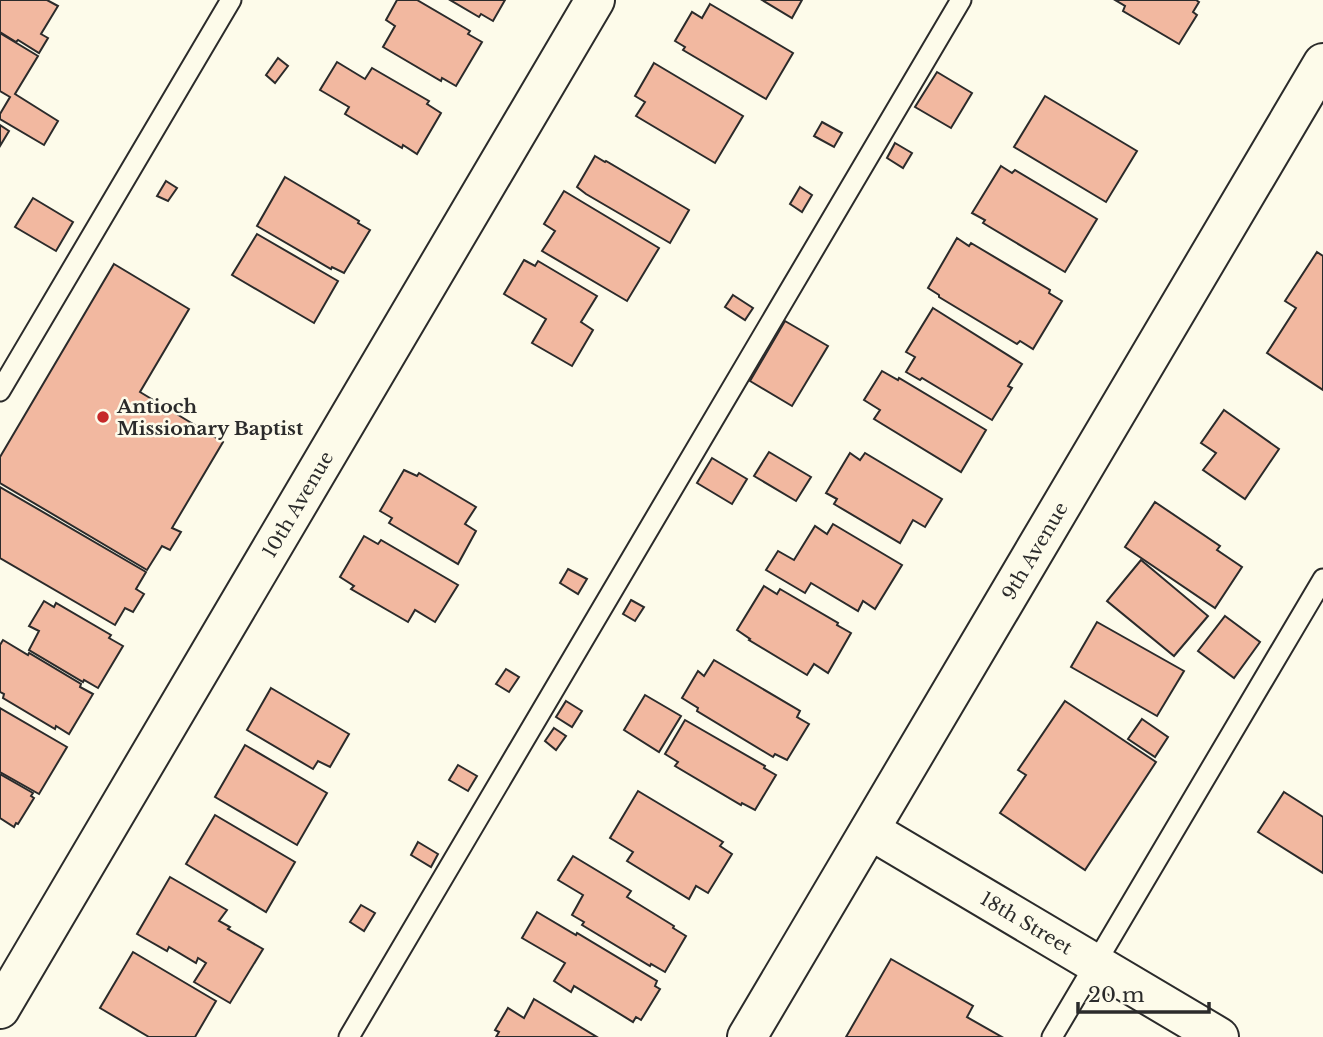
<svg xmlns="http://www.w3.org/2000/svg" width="1323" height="1037" font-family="'Libre Baskerville',serif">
<rect width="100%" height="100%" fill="#fdfbea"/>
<!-- building -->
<g fill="#f2b8a0" stroke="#2b2b2b" stroke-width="2">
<polygon points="0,0 47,0 58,6 41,34 48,38 39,53 18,40 16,42 0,32"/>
<polygon points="397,0 417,0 470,31 468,34 482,42 456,86 442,78 441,81 383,47 395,26 386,20"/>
<polygon points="450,0 505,0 493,21 481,14 479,17"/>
<polygon points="762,0 802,0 792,18"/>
<polygon points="1115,0 1196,0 1199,2 1193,12 1197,15 1179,44 1123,11 1125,6"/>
<polygon points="710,4 793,53 766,99 683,50 685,47 675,41 692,12 702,18"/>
<polygon points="0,33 38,56 15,94 58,121 44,145 0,119 0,114 10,97 0,91"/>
<polygon points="278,58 288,66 275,83 266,75"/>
<polygon points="337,62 365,79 372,68 429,101 427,104 441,113 417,154 403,145 402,148 345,114 349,107 320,90"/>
<polygon points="654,63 743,116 715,163 636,116 645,102 635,96"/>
<polygon points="937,72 972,93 951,128 915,107"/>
<polygon points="1045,96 1137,151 1106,202 1014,147"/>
<polygon points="822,122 842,133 834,147 814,136"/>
<polygon points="0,125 9,131 0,146"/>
<polygon points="895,143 912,153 903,168 887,158"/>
<polygon points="595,156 605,162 606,161 689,210 670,243 586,194 577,187"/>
<polygon points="1001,166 1012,173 1015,170 1097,219 1065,272 983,223 985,220 972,213"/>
<polygon points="285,177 359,221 358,223 370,230 344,273 332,267 331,269 257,226"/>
<polygon points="166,181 177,188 168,201 157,196"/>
<polygon points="800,187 812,195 802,212 790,204"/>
<polygon points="564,191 659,248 627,301 542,251 555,231 544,224"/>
<polygon points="33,198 73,222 56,251 15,227"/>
<polygon points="257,234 338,281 314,323 232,275"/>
<polygon points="957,238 969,246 971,243 1050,290 1049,293 1062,301 1033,349 1020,341 1017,344 939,297 939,295 928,288"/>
<polygon points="1317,252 1323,256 1323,390 1267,353 1296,308 1285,301"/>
<polygon points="524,260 535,266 538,261 597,296 581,322 593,330 572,366 532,343 546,319 504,294"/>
<polygon points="114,264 189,309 140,392 223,442 172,528 181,532 170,550 162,546 147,570 0,483 0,457"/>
<polygon points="733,295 753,308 745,320 725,307"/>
<polygon points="933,308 1022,364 1008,386 1012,388 992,420 922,378 920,380 906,372 915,357 906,352"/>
<polygon points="785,321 828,346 792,406 750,381"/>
<polygon points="882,371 898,380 899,378 986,430 961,472 874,419 880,410 864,400"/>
<polygon points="1224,410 1279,449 1245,499 1203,470 1216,453 1201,443"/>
<polygon points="769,452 811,477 796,501 754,476"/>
<polygon points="850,453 860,460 865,453 942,499 925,527 913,520 900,543 834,504 837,499 826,493"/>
<polygon points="712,458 747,479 732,504 697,483"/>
<polygon points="404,470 417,476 419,473 476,507 465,524 476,531 458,564 389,523 392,518 380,511"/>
<polygon points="0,487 146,572 136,589 144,594 133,612 125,608 115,625 0,558"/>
<polygon points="1155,502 1220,546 1217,550 1242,567 1215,608 1125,547"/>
<polygon points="833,524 902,565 875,609 863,601 858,611 811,583 805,593 766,570 778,551 794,560 815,526 827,534"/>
<polygon points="364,536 378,544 381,540 458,585 435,622 415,610 408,622 351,589 354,586 340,577"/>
<polygon points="1141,560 1208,616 1174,656 1107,601"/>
<polygon points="568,569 587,579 578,594 560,583"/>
<polygon points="764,586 777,594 780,589 838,623 837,625 851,633 828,673 814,664 807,675 749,640 750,639 737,630"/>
<polygon points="631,600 644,607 635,621 623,614"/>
<polygon points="44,601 54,607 56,603 111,635 109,638 123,646 98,688 84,680 83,682 29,650 39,631 29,626"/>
<polygon points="1225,616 1260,642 1234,678 1198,651"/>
<polygon points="1097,622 1184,671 1157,716 1071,667"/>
<polygon points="3,640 28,655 29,653 81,684 80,687 93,694 69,734 56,726 55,729 3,698 4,694 0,692 0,645"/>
<polygon points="714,660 800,711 797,717 809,724 787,760 775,754 773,757 697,711 698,708 682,698 698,671 704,676"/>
<polygon points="506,669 519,677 509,692 496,684"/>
<polygon points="271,688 349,734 330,767 318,761 313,769 247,730"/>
<polygon points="645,695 681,716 659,752 624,730"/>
<polygon points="566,701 582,711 572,727 556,717"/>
<polygon points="1065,701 1156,762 1085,870 1000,813 1026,775 1018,770"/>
<polygon points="0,708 67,747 39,794 0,772"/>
<polygon points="1142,719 1168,737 1155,757 1128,739"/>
<polygon points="685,720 765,766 764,768 776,775 755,810 742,803 741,805 675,766 678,762 665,754"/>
<polygon points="554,728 566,736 556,750 545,741"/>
<polygon points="245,745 327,793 297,845 215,797"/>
<polygon points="458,765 477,776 468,791 449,780"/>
<polygon points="0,774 33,793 31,796 34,798 18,824 16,823 14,827 0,818"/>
<polygon points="638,791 723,842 720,846 732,854 708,893 696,886 689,899 627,861 633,852 610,838"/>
<polygon points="1284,792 1323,817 1323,873 1258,832"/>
<polygon points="215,815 295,862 266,912 186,864"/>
<polygon points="418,842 438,854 431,867 411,855"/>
<polygon points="573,856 631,891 627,897 674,926 673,928 686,936 665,972 651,964 650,966 582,925 584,922 572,915 583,895 558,880"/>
<polygon points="170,877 227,910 219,921 230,927 228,929 263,949 230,1003 194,982 206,963 198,958 196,963 169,947 167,951 137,934"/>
<polygon points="361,905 375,913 364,931 350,922"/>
<polygon points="537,912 576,935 577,933 657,981 655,986 660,989 641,1020 636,1017 633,1022 574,986 571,992 554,981 565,963 522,938"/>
<polygon points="133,952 216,1001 195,1037 149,1037 100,1008"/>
<polygon points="891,959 973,1006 967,1017 1002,1037 846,1037"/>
<polygon points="534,999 597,1037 496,1037 499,1032 495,1030 508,1008 524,1018"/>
</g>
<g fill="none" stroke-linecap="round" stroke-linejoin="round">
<defs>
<g id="service">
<polyline points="0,391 231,0"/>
<polyline points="349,1037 961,0"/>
<polyline points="1052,1037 1323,579"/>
</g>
<g id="minor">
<path id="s1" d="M870,830l349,207"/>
<path id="s2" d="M0,1009l595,-1009"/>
<path id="s3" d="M747,1037l576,-974"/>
</g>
</defs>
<!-- service casing -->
<use href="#service" stroke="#2b2b2b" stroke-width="23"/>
<!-- minor casing -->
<use href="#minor" stroke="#2b2b2b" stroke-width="42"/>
<!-- service -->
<use href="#service" stroke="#fdfbea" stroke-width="19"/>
<!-- minor -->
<use href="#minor" stroke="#fdfbea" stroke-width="38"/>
</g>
<!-- markers -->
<circle fill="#c62828" stroke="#fdfbea" stroke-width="2.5" cx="103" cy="417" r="7"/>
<g text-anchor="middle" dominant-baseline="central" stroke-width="5" stroke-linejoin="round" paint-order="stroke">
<!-- poi labels -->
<g font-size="19" font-weight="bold" fill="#2b2b2b" stroke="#fdfbea" text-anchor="start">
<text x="117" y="406">Antioch<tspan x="117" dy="22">Missionary Baptist</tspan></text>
</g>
<!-- street labels -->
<g font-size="19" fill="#2b2b2b" stroke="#fdfbea">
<text stroke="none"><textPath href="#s2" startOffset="586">10th Avenue</textPath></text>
<text stroke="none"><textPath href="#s3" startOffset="565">9th Avenue</textPath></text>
<text stroke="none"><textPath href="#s1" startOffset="182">18th Street</textPath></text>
</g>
</g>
<!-- scale -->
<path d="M1078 1002v10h131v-10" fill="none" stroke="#2b2b2b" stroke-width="3.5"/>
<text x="1088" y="1002" font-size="21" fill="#2b2b2b" stroke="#fdfbea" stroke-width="5" paint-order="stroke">20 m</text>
</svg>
